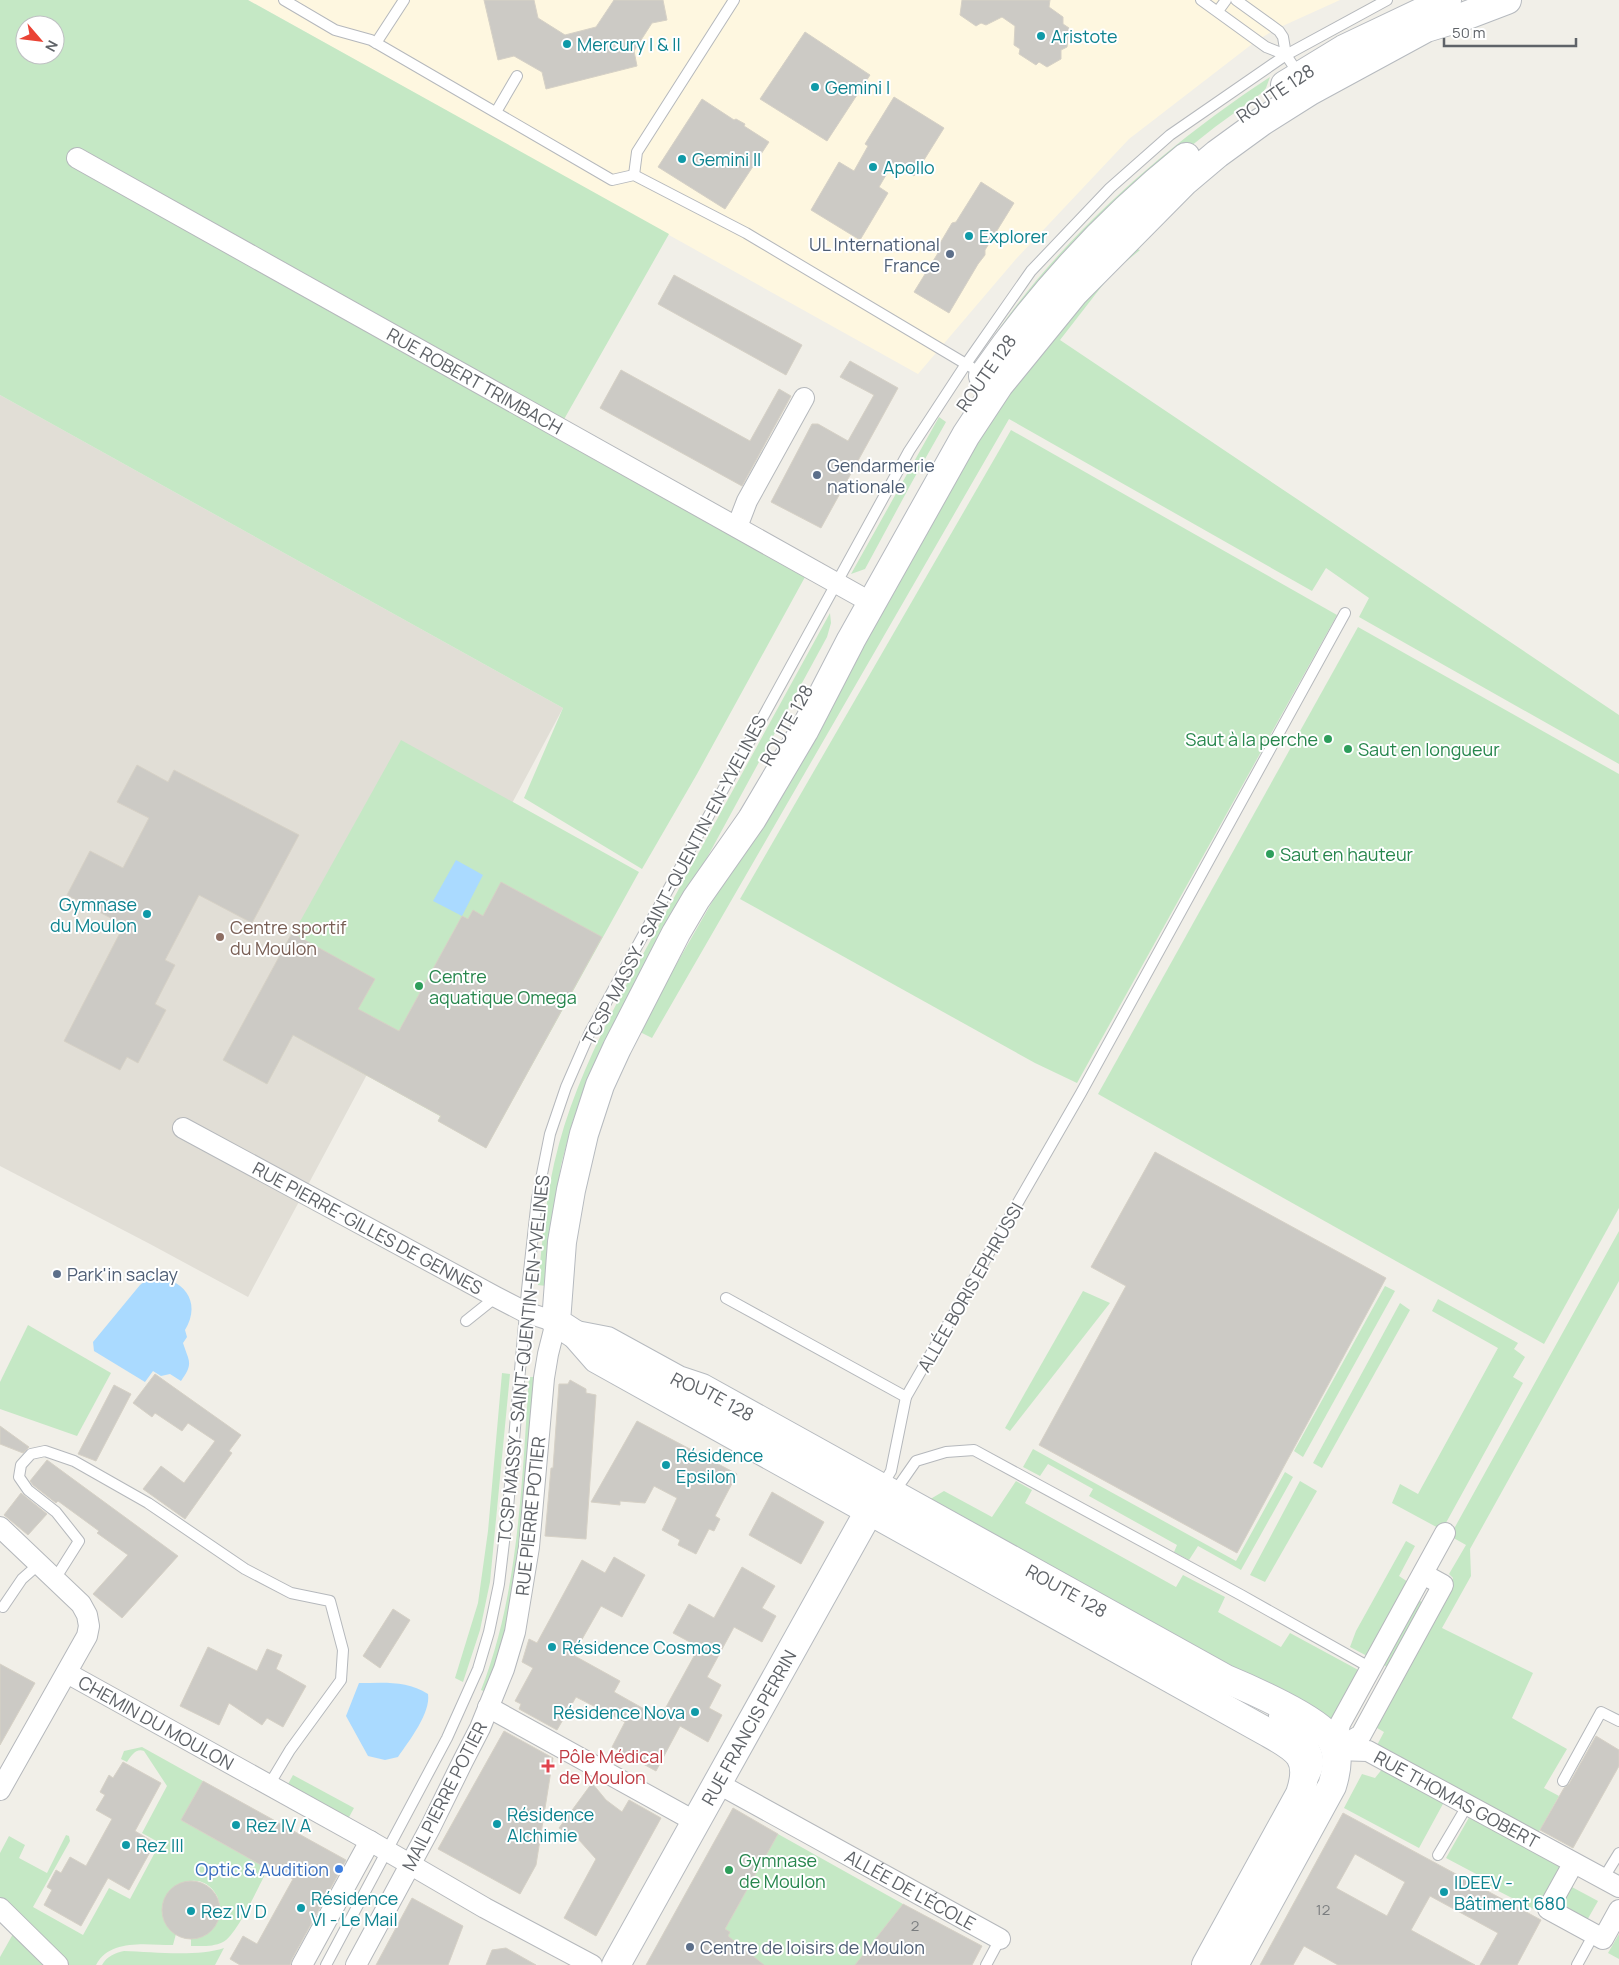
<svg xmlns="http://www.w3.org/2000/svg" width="1619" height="1965" font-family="Manrope,sans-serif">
<rect width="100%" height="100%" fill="#f1efe8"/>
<!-- commercial -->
<polygon fill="#fef7e0" points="248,0 1340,0 1276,29 1256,41 1129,139 1016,259 918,374"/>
<!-- education -->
<polygon fill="#e1ded6" points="0,395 563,708 248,1297 150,1244 0,1166"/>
<!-- green -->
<g fill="#c5e8c5" fill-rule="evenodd">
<path d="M0,0h248l421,234 -115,203 251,140 -108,197 -55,95 -118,-71 39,-90 -563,-313zM25,25h30v30h-30z"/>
<path d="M1270,77l-4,11 -3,4 -48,35 -53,42 -172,182h-6c70,-108 179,-204 286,-274z"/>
<polygon points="1128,246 1140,250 1112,273 1060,340 1619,715 1619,764 1359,617 1369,598 1326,568 1312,591 1009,419 652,1038 638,1031 986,425 1053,333"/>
<polygon points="939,417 946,422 912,482 865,569 851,574"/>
<polygon points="1011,430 1337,615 1077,1083 1035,1063 740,899"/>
<path d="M830,613l1,10 -4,14 -149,274 -64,113 -25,56 -16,40 -12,45 -8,56 -7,65 -8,-1c4,-40 7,-81 16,-121 15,-66 44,-126 76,-186z"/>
<polygon points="1358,627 1619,774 1619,1208 1544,1344 1098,1094"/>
<polygon points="401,740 639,872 486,1148 438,1121 440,1116 293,1035 267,1084 223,1060"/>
<polygon points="1619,1231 1619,1281 1470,1549 1471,1576 1442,1628 1533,1673 1512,1718 1567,1749 1544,1788 1559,1796 1537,1835 1376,1747 1384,1732 1372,1725 1453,1578 1449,1574 1466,1545 1450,1536"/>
<polygon points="1385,1286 1395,1291 1303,1457 1294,1451"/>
<polygon points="1083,1291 1110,1303 1010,1431 1005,1428"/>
<polygon points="1438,1299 1518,1343 1514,1349 1525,1357 1513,1377 1523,1383 1442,1530 1392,1503 1400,1484 1418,1494 1498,1348 1432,1311"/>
<polygon points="1400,1303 1410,1310 1322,1468 1313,1463"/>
<polygon points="28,1325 111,1373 77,1436 0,1409 0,1382"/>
<polygon points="502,1373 510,1374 490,1582 480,1630 463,1682 455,1678 478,1603 488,1531"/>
<path d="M529,1377h8l-24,231 -25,85 -7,-3c38,-96 41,-211 48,-313z"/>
<polygon points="1033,1449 1236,1561 1285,1472 1293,1477 1241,1570 1198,1546 1189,1560 1174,1552 1177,1545 1089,1496 1093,1489 1048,1464 1040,1476 1023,1467"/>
<polygon points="1016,1481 1032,1490 1025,1503 1176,1587 1183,1575 1225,1597 1218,1612 1281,1647 1290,1633 1362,1672 1333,1724 922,1504 944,1491 992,1517"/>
<polygon points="1300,1481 1317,1491 1265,1582 1250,1575"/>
<polygon points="1406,1541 1415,1546 1399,1576 1411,1584 1369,1657 1350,1647 1356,1631"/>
<polygon points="1414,1598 1428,1605 1392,1670 1379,1662"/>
<path d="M142,1747l61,34 -22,39 87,49c-9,16 -31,66 -45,73 -10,5 -21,4 -32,4v-8c12,-1 23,-7 27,-19 3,-7 2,-15 -1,-23 -20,-39 -81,5 -41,38l-3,11c-26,0 -63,-7 -77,20h-34l-62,-62v-50l9,-17 16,9 -6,13 28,15 19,-38 3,1 1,5 -37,66 50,28 26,-47 21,11 30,-56 -18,-10 25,-47 -23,-35c-8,-3 -13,5 -17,11l-6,-3 3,-8z"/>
<polygon points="1383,1768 1444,1802 1419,1848 1344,1808 1362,1774 1375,1778"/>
<polygon points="293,1775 354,1808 348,1819 287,1786"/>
<polygon points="1471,1814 1564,1866 1541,1913 1477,1880 1480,1876 1446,1858"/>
<polygon points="778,1834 903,1904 855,1965 764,1965 718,1961 729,1932 725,1929"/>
<polygon points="1570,1886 1598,1901 1586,1922 1559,1907"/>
<polygon points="17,1927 55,1965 0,1965 0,1957"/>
<polygon points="1619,1934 1619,1959 1608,1953"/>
<path d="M224,1948l-9,17h-113c5,-9 13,-12 22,-14 29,1 74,6 100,-3z"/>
</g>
<!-- water -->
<g fill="#aadaff">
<polygon points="456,860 483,875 462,916 433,901"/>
<path d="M151,1276c31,1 52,25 34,54l2,7 -4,6c6,19 11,20 -2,38l-11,-7 -9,2 -8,-5 -8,11 -51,-31 -1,-9 47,-57z"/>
<path d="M359,1683c24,0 48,-3 69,11 3,19 -19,47 -30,63l-13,3 -17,-4 -22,-40z"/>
</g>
<!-- building -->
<g fill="#cccac5" stroke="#d6d1c6" fill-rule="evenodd">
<polygon points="484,0 534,0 538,18 565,35 596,27 614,0 663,0 667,20 652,23 634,51 637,66 546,89 542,72 514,56 498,60"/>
<polygon points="962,0 1050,0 1049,7 1063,17 1063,24 1069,28 1067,47 1061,50 1061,59 1047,67 1039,62 1036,65 1019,54 1020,49 1014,45 1015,26 1002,17 986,25 981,23 976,26 960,15"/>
<polygon points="805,32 870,75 827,141 760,99"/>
<polygon points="894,97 944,128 914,176 893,163 879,187 888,193 860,240 811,210 839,162 854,171 868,146 865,144"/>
<polygon points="702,99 734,120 736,119 745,124 744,126 769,142 725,209 658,167"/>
<polygon points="981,182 1014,203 985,250 985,255 978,264 949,313 914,292 938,253 936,250 952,223 956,222"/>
<polygon points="674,275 802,345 786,375 658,304"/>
<polygon points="850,361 898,388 821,528 771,502 812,424 818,424 848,441 874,395 840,377"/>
<polygon points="621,370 750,441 779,389 791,396 742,486 600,408"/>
<polygon points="137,765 168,782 174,770 299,835 252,923 199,895 165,960 175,965 155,1004 166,1010 138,1063 127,1057 120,1070 64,1041 124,925 67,895 90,851 123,868 149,818 117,802"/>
<polygon points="501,882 602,937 486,1148 438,1121 441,1116 293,1035 267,1084 223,1060 292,933 375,979 358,1009 399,1031 462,916 468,919 473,910 483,916"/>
<polygon points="1155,1152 1386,1278 1237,1553 1039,1445 1126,1286 1091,1267"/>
<polygon points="155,1374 241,1435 229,1451 232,1453 185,1519 143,1489 161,1466 184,1483 215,1441 188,1423 182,1431 155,1413 152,1417 133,1403"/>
<polygon points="570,1380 586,1389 586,1393 596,1395 586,1539 545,1536 551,1468 553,1468 559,1384 568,1384"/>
<polygon points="114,1385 131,1394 96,1461 78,1454"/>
<polygon points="637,1421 737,1474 715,1516 720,1519 714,1531 709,1529 696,1554 678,1545 680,1540 662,1530 677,1498 654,1486 645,1503 620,1501 620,1505 591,1502"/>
<polygon points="0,1426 29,1447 23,1453 0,1444"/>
<polygon points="47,1460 178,1556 122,1618 93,1594 128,1555 97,1533 99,1531 84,1520 58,1501 56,1503 33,1485 30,1481"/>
<polygon points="772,1492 824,1522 801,1564 749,1535"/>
<polygon points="21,1493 47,1514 28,1535 4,1515"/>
<polygon points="614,1557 645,1575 622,1617 601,1606 573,1655 620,1681 614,1692 660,1718 699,1647 673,1633 689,1604 714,1618 742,1567 775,1586 762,1608 776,1616 762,1642 734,1627 707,1677 721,1685 709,1708 722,1715 708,1742 680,1726 656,1771 612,1747 625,1722 576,1697 557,1730 519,1709 521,1704 515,1701 533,1668 522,1662 529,1639 537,1643 582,1560 605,1573"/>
<polygon points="393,1609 410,1620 380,1668 363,1656"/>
<polygon points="208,1647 257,1671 267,1649 282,1655 276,1669 306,1686 283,1727 267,1718 262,1725 229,1703 219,1725 180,1706"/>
<polygon points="0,1664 35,1683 0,1745"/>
<polygon points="504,1731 553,1758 536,1865 520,1894 438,1849"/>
<polygon points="1596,1736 1619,1750 1619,1766 1573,1848 1540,1830 1564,1788 1569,1784"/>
<polygon points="123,1762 161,1783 135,1831 155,1843 129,1890 108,1878 81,1926 44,1905 52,1890 47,1887 56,1870 61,1873 70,1857 86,1866 112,1819 96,1810 105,1795 100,1792 109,1775 113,1778"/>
<polygon points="203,1781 346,1860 292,1959 290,1965 240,1965 230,1959 243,1936 257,1944 293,1879 270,1866 268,1869 181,1820"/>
<polygon points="592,1783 606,1800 622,1812 629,1800 661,1818 596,1936 564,1918 596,1859 579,1840 559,1828"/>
<polygon points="733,1808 778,1834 725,1929 730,1932 728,1936 764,1965 646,1965"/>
<path d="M1343,1813l198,107 -24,45h-37l18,-32 -68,-37 -19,34 64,35h-137l-34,-19 -11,19h-33zM1355,1854l50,28 -18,34 -51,-28z"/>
<circle cx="191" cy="1910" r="29"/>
<polygon points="412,1898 463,1926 448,1965 376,1965"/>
<polygon points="903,1904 982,1946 972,1965 855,1965"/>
<polygon points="506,1948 536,1965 486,1965 492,1950"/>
</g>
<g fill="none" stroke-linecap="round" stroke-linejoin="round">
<defs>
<g id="lane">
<polyline points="284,0 335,30 371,40 612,180 634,175 746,233 971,367"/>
<polyline points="1201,0 1266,47 1286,55"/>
<polyline points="1236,0 1279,31 1283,37 1286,55 1300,76"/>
<polyline points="1218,11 1226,0"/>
<polyline points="376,43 404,0"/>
<polyline points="496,112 517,76"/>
<polyline points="634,175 637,152 734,0"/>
<polyline points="726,1298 906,1397"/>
<polyline points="466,1321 496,1297"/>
<polyline points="882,1486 891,1471 906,1397 1081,1093 1345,613"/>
<polyline points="893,1494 916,1461 946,1452 974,1450 1241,1595 1371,1668"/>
<polyline points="55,1579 79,1541 56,1512 28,1490 19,1477 21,1465 31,1454 45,1451 74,1461 148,1503 245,1569 291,1593 330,1601 343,1650 341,1680 290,1750 269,1785"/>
<polyline points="3,1607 22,1579 39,1564"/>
<path d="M1274,1716c24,14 57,31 39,63"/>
<polyline points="1563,1781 1601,1712 1619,1721"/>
<polyline points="1438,1855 1467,1806"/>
<polyline points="1603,1879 1619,1853"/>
<polyline points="326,1965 447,1738 478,1669 489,1632 499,1584 508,1508 527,1290 537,1199 550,1134 566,1087 590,1032 909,451 966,364 1031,271 1110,188 1170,135 1286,55 1387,0"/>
<polyline points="986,1965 1000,1939"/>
<polyline points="1577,1965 1594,1934"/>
</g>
<g id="street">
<path id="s1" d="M77,158l795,445"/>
<polyline points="737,527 747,501 804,398"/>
<path id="s2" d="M183,1128l313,169 29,15 31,10 -8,32 -4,24 -15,169 -14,85 -11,37 -24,59 -17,33 -33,67 -74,137"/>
<polyline points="0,1527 81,1604 87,1615 89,1626 87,1636 0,1790"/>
<path id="s3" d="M67,1673l303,168 115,67 107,57"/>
<polyline points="488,1707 696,1822"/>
<path id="s4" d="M1335,1750l33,1 251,136"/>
<polyline points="1335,1750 1340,1724 1445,1533"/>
<polyline points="1335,1750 1361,1735 1443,1585 1423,1574"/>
<path id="s5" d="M717,1783l283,156"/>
<polyline points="1573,1864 1548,1909 1603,1939 1619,1910"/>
<polyline points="0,1908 58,1965"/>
<polyline points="302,1965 370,1841"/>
</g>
<g id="secondary">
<polyline points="1285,85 1344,49 1447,0"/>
<path d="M983,376c57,-82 125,-156 203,-219"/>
<path id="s6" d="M576,1335l31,6 71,39 24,8 524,291c24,10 90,39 104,59 10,15 7,32 2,48l-98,179"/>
<path id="s7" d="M616,1965l261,-468"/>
<path d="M1206,1965l94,-171c13,-39 -5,-46 -35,-63l-668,-372 -21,-24 -20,-13 6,-80 9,-52 13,-56 16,-49 17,-37 59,-115 20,-34 56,-80 52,-88 47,-91 115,-205 33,-50 75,-92 111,-112 32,-27 44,-32 49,-31 116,-63 39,-12 42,-16"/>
</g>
</defs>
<!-- lane casing -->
<use href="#lane" stroke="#b5b8bc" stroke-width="12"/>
<!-- street casing -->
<use href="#street" stroke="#b5b8bc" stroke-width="22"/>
<!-- secondary casing -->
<use href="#secondary" stroke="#b6babf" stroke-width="30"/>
<!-- lane -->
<use href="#lane" stroke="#fff" stroke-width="10"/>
<!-- street -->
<use href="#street" stroke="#fff" stroke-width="20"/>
<!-- secondary -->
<use href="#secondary" stroke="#fff" stroke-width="28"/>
</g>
<!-- markers -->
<g fill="#0f9aa8" stroke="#fff" stroke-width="2">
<circle cx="1041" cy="36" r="5"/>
<circle cx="567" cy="44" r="5"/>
<circle cx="815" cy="87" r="5"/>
<circle cx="682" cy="159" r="5"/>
<circle cx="873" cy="167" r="5"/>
<circle cx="969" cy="236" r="5"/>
<circle cx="147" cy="914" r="5"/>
<circle cx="666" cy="1465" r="5"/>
<circle cx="552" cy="1647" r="5"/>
<circle cx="695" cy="1712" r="5"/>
<circle cx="497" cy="1824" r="5"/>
<circle cx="236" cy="1825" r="5"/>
<circle cx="126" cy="1845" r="5"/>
<circle cx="1444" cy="1892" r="5"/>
<circle cx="301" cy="1908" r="5"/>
<circle cx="191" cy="1911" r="5"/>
</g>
<g fill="#5c6f8a" stroke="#fff" stroke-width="2">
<circle cx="950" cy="254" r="5"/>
<circle cx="817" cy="475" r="5"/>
<circle cx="57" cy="1274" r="5"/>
<circle cx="690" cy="1947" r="5"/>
</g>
<g fill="#2e9e5b" stroke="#fff" stroke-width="2">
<circle cx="1328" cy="739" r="5"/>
<circle cx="1348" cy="749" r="5"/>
<circle cx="1270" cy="854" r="5"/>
<circle cx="419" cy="986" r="5"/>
<circle cx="729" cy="1870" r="5"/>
</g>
<circle fill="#8d6e63" stroke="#fff" stroke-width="2" cx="220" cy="937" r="5"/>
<path fill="#e0444e" stroke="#fff" stroke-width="2" d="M545.5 1758.5h5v5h5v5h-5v5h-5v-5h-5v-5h5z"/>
<circle fill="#3f7fe0" stroke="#fff" stroke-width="2" cx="339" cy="1869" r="5"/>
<g text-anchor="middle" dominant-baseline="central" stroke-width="4" stroke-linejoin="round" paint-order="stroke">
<!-- number labels -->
<g font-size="15" fill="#7a7d7f">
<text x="1323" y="1909">12</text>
<text x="915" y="1925">2</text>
</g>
<!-- culture labels -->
<g font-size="18" fill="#0d838f" stroke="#fff" text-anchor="start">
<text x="1051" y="36">Aristote</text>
<text x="577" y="44">Mercury I &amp; II</text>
<text x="825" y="87">Gemini I</text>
<text x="692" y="159">Gemini II</text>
<text x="883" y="167">Apollo</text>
<text x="979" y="236">Explorer</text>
<text x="137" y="904" text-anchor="end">Gymnase<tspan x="137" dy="21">du Moulon</tspan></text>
<text x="676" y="1455">Résidence<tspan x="676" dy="21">Epsilon</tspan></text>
<text x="562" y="1647">Résidence Cosmos</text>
<text x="685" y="1712" text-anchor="end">Résidence Nova</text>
<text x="507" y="1814">Résidence<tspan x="507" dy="21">Alchimie</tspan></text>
<text x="246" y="1825">Rez IV A</text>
<text x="136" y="1845">Rez III</text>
<text x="1454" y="1882">IDEEV -<tspan x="1454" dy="21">Bâtiment 680</tspan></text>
<text x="311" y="1898">Résidence<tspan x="311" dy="21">VI - Le Mail</tspan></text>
<text x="201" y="1911">Rez IV D</text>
</g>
<!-- street labels -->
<g font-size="18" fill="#5f6368" stroke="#fff">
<text transform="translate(1275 93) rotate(-34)">ROUTE 128</text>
<text transform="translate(986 373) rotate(-55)">ROUTE 128</text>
<text stroke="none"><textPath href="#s1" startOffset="456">RUE ROBERT TRIMBACH</textPath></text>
<text transform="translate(786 725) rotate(-61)">ROUTE 128</text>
<text transform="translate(674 880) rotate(-62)">TCSP MASSY - SAINT-QUENTIN-EN-YVELINES</text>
<text stroke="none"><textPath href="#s2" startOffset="210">RUE PIERRE-GILLES DE GENNES</textPath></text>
<text transform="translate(970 1287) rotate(-60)">ALLÉE BORIS EPHRUSSI</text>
<text transform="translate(523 1359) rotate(-84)">TCSP MASSY - SAINT-QUENTIN-EN-YVELINES</text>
<text stroke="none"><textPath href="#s6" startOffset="151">ROUTE 128</textPath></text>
<text transform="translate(530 1516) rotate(-84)">RUE PIERRE POTIER</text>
<text stroke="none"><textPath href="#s6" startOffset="555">ROUTE 128</textPath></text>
<text stroke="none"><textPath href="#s3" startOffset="102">CHEMIN DU MOULON</textPath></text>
<text stroke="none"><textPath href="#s7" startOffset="272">RUE FRANCIS PERRIN</textPath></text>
<text transform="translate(444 1796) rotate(-63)">MAIL PIERRE POTIER</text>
<text stroke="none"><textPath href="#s4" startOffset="134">RUE THOMAS GOBERT</textPath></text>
<text stroke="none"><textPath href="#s5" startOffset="221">ALLÉE DE L'ÉCOLE</textPath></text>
</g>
<!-- service labels -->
<g font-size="18" fill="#4e5e75" stroke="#fff" text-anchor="start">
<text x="940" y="244" text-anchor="end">UL International<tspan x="940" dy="21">France</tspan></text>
<text x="827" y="465">Gendarmerie<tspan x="827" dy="21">nationale</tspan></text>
<text x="67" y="1274">Park'in saclay</text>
<text x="700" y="1947">Centre de loisirs de Moulon</text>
</g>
<!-- leisure labels -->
<g font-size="18" fill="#27864d" stroke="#fff" text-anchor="start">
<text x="1318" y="739" text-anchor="end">Saut à la perche</text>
<text x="1358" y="749">Saut en longueur</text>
<text x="1280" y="854">Saut en hauteur</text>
<text x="429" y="976">Centre<tspan x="429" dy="21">aquatique Omega</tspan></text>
<text x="739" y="1860">Gymnase<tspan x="739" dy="21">de Moulon</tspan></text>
</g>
<!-- education labels -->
<g font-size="18" fill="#785e54" stroke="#fff" text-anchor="start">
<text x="230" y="927">Centre sportif<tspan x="230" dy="21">du Moulon</tspan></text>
</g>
<!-- health labels -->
<g font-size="18" fill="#be3a42" stroke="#fff" text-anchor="start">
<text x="559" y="1756">Pôle Médical<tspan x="559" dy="21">de Moulon</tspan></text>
</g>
<!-- shop labels -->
<g font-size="18" fill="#366cbe" stroke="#fff" text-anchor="end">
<text x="329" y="1869">Optic &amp; Audition</text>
</g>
</g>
<!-- north arrow -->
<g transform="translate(40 40) rotate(118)"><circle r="24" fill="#ffffff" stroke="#bfc1c3"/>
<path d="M0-4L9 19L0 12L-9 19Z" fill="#ea4335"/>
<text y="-8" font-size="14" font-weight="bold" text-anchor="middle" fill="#5f6368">N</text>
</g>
<!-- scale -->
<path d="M1444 38v8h132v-8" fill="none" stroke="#5f6368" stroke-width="2.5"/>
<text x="1452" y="38" font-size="15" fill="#5f6368" stroke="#ffffff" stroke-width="4" paint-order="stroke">50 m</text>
</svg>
